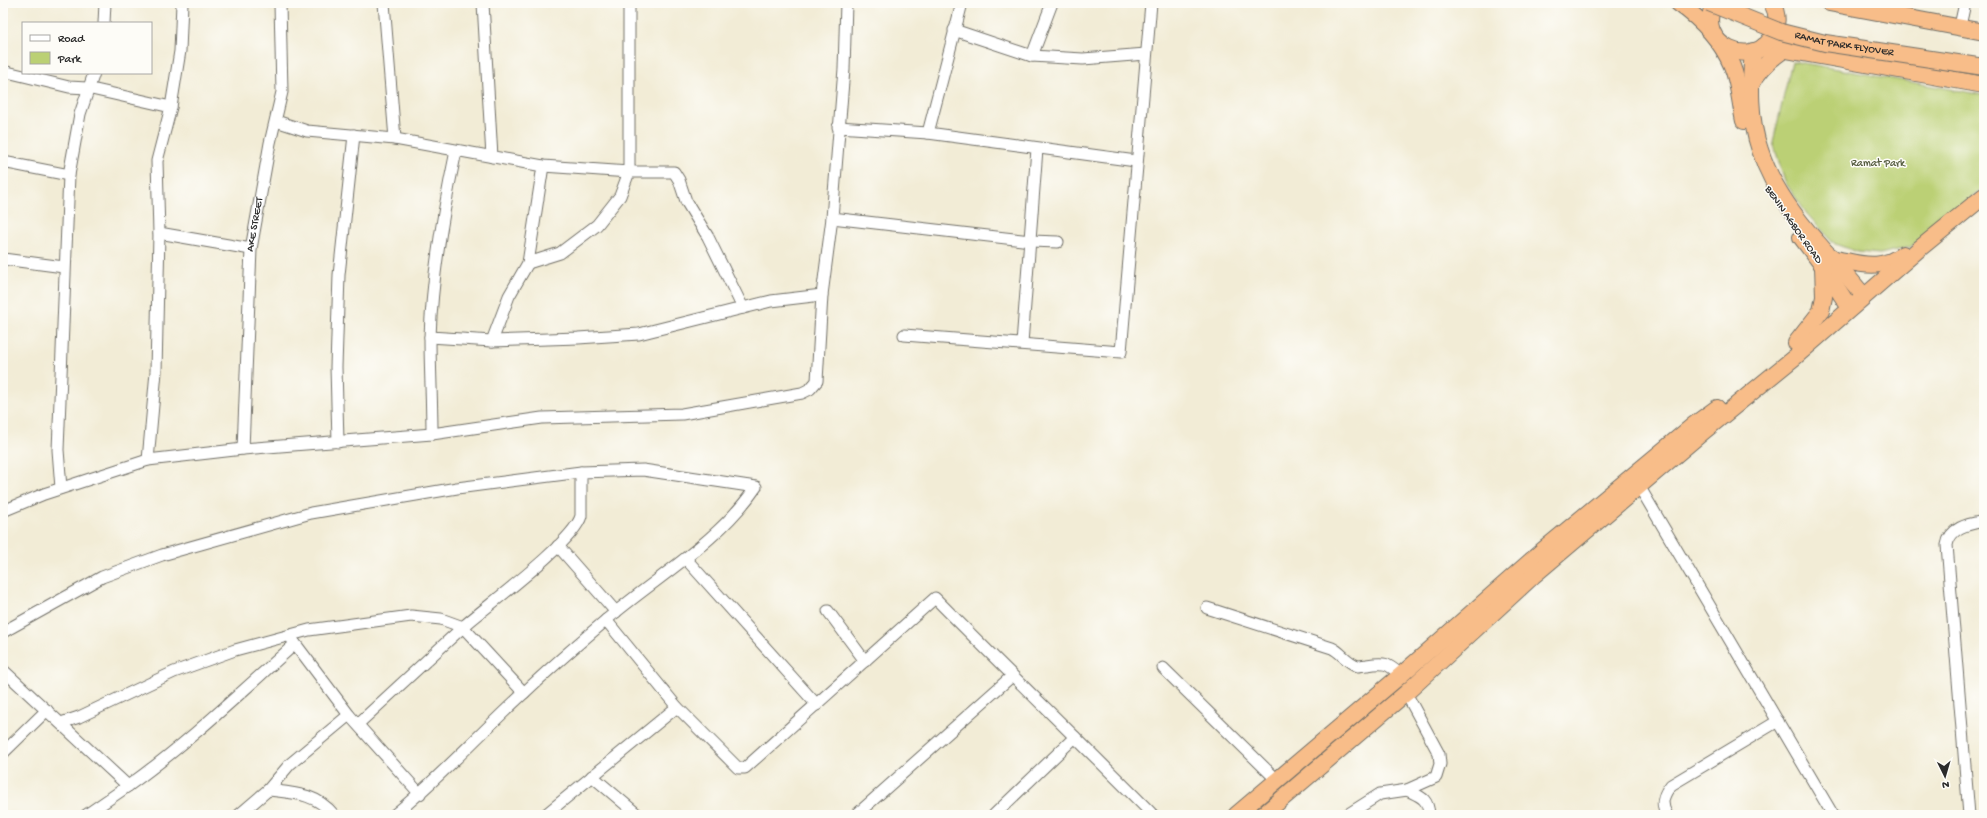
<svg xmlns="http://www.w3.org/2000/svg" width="1987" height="818" font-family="'Gochi Hand',sans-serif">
<rect width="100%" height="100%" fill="#fdfcf7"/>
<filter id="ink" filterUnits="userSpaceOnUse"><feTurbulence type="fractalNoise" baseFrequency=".025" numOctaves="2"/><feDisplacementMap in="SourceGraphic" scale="8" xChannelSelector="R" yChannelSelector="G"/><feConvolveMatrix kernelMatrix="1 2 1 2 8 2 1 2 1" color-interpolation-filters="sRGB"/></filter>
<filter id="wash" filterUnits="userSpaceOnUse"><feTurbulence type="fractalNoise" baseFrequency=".012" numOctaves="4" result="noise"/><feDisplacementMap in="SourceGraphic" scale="16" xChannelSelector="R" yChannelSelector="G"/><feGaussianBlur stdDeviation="0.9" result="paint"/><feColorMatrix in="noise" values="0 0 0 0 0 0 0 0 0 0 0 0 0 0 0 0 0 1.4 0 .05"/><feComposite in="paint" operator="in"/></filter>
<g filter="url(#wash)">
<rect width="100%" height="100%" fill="#f2ecd6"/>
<!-- green -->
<polygon fill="#bbd074" stroke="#737e50" points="1792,61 1984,95 1984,187 1929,234 1910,247 1880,254 1858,252 1835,244 1807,214 1785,182 1773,142"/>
</g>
<g filter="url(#ink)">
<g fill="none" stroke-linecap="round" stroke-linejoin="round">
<defs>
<g id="minor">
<polyline points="384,3 395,139"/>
<polyline points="483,3 492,157"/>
<polyline points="104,23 105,3"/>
<polyline points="1960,26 1965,3"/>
<polyline points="954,30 1032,56 1083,59 1146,54"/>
<polyline points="1032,56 1052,3"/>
<polyline points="3,71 69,87 87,88 171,107"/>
<polyline points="276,121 307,131 395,139 543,166 629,172 674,172 679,180 686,201 708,237 743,308"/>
<polyline points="838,127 928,133 1136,161"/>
<polyline points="928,133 962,3"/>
<polyline points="3,162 69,175"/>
<polyline points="832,218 1031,241 1058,242"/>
<polyline points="159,233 251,249"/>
<polyline points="3,259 64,267"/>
<polyline points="528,263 560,253 597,225 620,196 629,172 629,3"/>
<polyline points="904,335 1121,352 1151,3"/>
<polyline points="430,337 492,341 578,338 639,334 771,301 822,295"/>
<polyline points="492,341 509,296 528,263 543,166"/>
<polyline points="1022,343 1037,149"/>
<path d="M432,434c0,-32 -2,-64 -2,-97 2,-62 13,-125 26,-186"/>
<polyline points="338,442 336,367 339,275 354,135"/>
<path id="s1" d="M243,449l8,-200 19,-106 12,-51 -2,-89"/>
<polyline points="148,460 156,372 159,233 157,161 171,107 180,51 182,3"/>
<polyline points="1639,486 1833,815"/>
<polyline points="61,488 58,450 69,175 80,114 94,73"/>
<polyline points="3,511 44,494 148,460 243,449 432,434 542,418 682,414 802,393 810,389 817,381 822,295 832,218 844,69 846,3"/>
<polyline points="558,546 616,612"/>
<polyline points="686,559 817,705"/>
<path d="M1207,608l125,40c9,4 15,15 26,18 2,0 6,-1 9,-1 18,-3 20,-2 34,10"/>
<polyline points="828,611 865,661"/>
<path d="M606,620l71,87 61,61h7l190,-170c72,73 146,144 218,217"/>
<path d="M3,632l99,-55 60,-22 149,-42 146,-25 124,-16 62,-2 113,17c-38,56 -100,90 -151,134 -27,23 -55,47 -81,72 -44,40 -84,85 -130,122"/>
<polyline points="291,638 349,715 420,794"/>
<polyline points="1163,668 1277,780"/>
<polyline points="3,670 128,786 86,815"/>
<polyline points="61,723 79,717 174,672 235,650 309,630 411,616 441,619 463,627 524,693"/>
<path d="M359,723c35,-32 70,-65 105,-97 24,-21 110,-84 117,-110v-44"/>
<polyline points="3,753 47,710"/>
<polyline points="592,776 638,815"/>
<path d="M128,786c59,-42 112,-93 167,-142"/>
<path d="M268,790c26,3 48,3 66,25"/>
<path d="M1407,790c14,7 21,8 22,25"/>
<polyline points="239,815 268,790 290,764 349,715"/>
<polyline points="545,815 677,707"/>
<polyline points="856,815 1012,676"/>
<polyline points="994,815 1075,737"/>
<polyline points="1347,815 1380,794 1407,790 1436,777 1440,764 1439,754 1406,693"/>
<path d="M1667,815c-7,-11 -4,-20 4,-30l107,-64"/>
<path d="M1969,815l-22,-270c3,-18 22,-21 37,-24"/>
</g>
<g id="highway">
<path d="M1678,3c23,16 43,37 54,63 7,17 8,37 12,55"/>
<path d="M1715,3c-23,41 41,71 59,30 4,-10 3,-21 -2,-30"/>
<polyline points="1829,3 1984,32"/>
<polyline points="1764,46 1984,85"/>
<path d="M1753,51c-3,33 -4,68 7,99 11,35 33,65 57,92 5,5 9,12 15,15 3,3 10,3 14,4 21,5 40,7 57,-7"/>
<path d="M1751,85c8,-16 19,-26 34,-36"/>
<polyline points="1832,258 1864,296"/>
<polyline points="1823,267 1850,308"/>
<polyline points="1796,343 1821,311 1824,297 1823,266 1801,237"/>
<polyline points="1236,815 1401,675 1542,551 1695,424 1717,408"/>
<polyline points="1263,815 1406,693 1533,576 1703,432 1795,357 1919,249 1984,196"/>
</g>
</defs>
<!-- minor casing -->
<use href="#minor" stroke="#716f67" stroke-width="13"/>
<!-- highway casing -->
<use href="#highway" stroke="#716f67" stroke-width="18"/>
<!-- minor -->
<use href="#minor" stroke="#fff" stroke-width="11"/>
<!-- highway -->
<use href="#highway" stroke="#f8bd89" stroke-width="16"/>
<defs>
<g id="highway-bridge">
<path id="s2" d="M1709,3l72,29 44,11 159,24"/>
</g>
</defs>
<!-- highway-bridge casing -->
<use href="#highway-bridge" stroke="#716f67" stroke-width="18" stroke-linecap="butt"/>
<!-- highway-bridge -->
<use href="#highway-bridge" stroke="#f8bd89" stroke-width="16"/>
</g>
</g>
<g text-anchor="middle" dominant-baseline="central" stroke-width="3" stroke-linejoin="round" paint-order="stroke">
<!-- street labels -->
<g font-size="11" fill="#2b2b2b" stroke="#fdfcf7">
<text stroke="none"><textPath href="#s2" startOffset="142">RAMAT PARK FLYOVER</textPath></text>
<text stroke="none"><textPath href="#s1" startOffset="225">AKE STREET</textPath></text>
<text transform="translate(1793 225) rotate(55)">BENIN AGBOR ROAD</text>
</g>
<!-- park labels -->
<g font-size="11" fill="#565d41" stroke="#fdfcf7">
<text x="1878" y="164">Ramat Park</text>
</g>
</g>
<!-- margin -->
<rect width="1987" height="818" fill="none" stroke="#fdfcf7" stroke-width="16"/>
<!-- legend -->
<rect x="22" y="22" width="130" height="52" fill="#fdfcf7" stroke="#a9a8a5"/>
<rect x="30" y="35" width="20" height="6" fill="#ffffff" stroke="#a9a8a5"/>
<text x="58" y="42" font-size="12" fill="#2b2b2b">Road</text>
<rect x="30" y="52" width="20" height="12" fill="#bbd074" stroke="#a9a8a5"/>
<text x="58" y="62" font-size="12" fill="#2b2b2b">Park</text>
<!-- north arrow -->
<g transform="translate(1945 776) rotate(175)" stroke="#fdfcf7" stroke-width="3" paint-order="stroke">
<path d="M0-3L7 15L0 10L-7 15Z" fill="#2b2b2b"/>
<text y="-6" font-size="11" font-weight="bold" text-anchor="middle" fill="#2b2b2b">N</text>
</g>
</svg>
